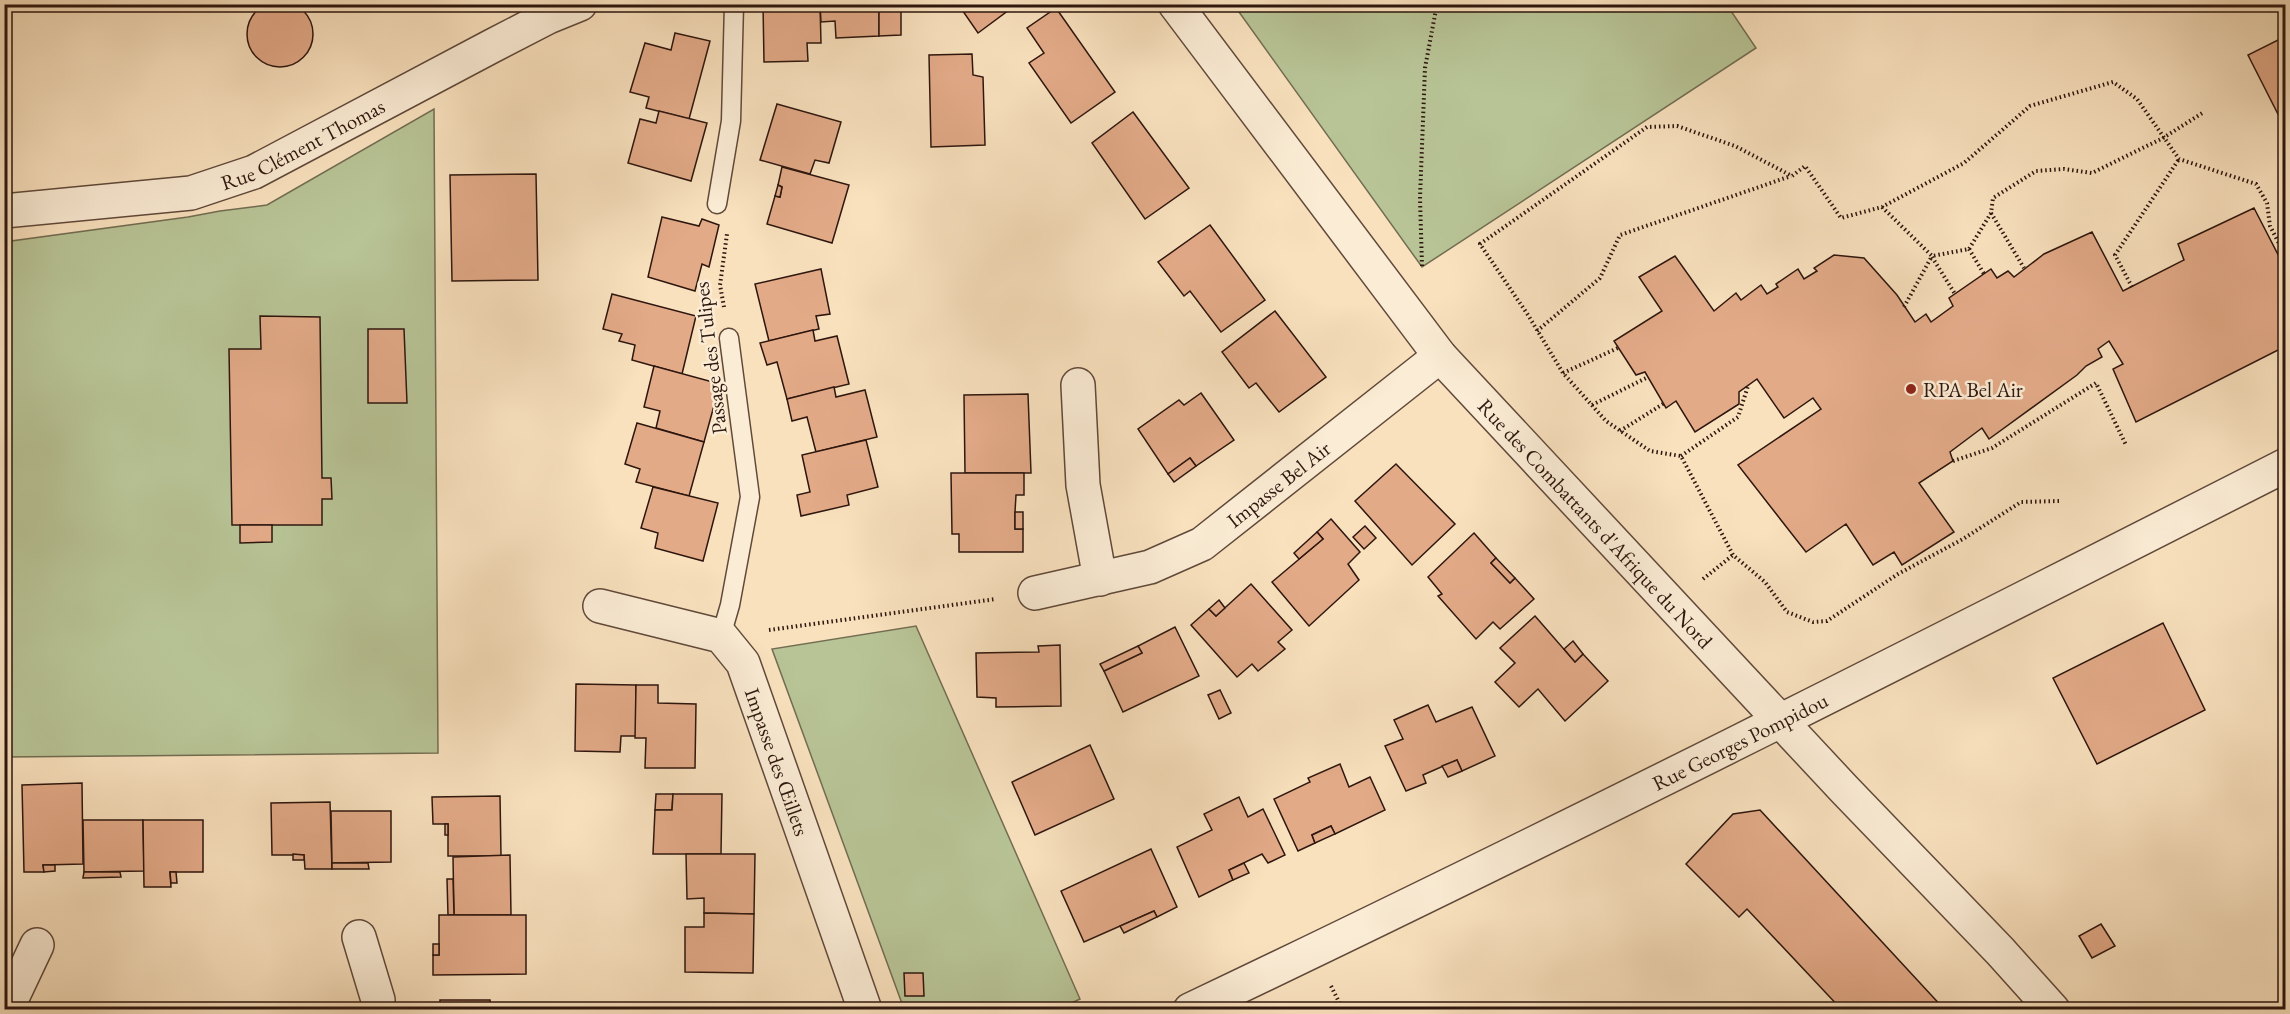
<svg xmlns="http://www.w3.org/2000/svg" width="2290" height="1014" font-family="'EB Garamond',serif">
<rect width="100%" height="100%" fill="#f9e1be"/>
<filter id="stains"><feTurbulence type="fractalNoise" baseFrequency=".00333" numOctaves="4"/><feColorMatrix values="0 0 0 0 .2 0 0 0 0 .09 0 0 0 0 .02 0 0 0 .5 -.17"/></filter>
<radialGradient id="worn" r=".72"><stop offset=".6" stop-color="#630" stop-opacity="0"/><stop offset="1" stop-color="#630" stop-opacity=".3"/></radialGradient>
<!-- green -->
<g fill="#b8c496" stroke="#726d52" stroke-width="1.5">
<polygon points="1234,5 1727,5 1756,48 1422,267"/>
<polygon points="434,109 438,753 5,757 4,242 188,217 220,211 267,205"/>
<polygon points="916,626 1080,999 1058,1009 904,1009 772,649"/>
</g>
<!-- building -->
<g fill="#e3aa88" stroke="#2d160e" stroke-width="1.5">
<circle cx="280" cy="34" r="33"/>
<polygon points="763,4 820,4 821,43 807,43 808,61 764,62"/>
<polygon points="820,4 879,4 879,36 836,38 835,21 821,22"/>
<polygon points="879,4 901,4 901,35 879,36"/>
<polygon points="958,4 1017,4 978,33"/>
<polygon points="1056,8 1115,92 1071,123 1029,63 1044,53 1027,28"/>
<polygon points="675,33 710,41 689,119 646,108 649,97 630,92 645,43 671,50"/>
<polygon points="2286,36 2286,130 2248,55"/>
<polygon points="972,54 973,75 983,77 985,145 931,147 929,55"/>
<polygon points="777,104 841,122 829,163 815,160 810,174 760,160"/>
<polygon points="659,111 707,123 691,181 628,163 640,119 656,123"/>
<polygon points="1133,112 1189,188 1145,219 1092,143"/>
<polygon points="782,167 849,185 832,243 767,224 775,196 780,197 782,187 778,185"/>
<polygon points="536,174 538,280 452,281 450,175"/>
<polygon points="778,185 782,187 780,197 775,196"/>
<polygon points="2254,208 2286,270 2286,346 2136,422 2113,369 2123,364 2109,341 2098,349 2102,357 2086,366 2077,375 1989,439 1982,428 1950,452 1953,461 1919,483 1954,532 1902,565 1894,552 1873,565 1846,524 1806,552 1738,465 1821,409 1813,398 1784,418 1757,379 1739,392 1739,404 1695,432 1676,401 1666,408 1645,372 1636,375 1614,341 1662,311 1639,277 1675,256 1714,311 1736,293 1741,300 1761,285 1767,294 1778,287 1776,284 1798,269 1804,279 1817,271 1814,268 1834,255 1864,258 1897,295 1915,322 1926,314 1931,322 1953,306 1949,298 1991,269 1997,278 2008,271 2014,277 2044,254 2092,232 2123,291 2184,260 2178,244"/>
<polygon points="662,217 699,226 702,219 719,225 709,267 702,264 695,291 648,277"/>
<polygon points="1210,225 1265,300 1221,332 1190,291 1184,296 1158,262"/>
<polygon points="821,269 830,314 816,316 819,329 769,341 755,284"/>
<polygon points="612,294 696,316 682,374 632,360 635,345 619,341 622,334 603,329"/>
<polygon points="1275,311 1326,377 1279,412 1256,383 1249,388 1222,352"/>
<polygon points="260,316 320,317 322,478 331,478 332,499 322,499 322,525 232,525 229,349 261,349"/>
<polygon points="368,329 404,329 407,403 368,403"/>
<polygon points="813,330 815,341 837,336 849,384 787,399 777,362 767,365 760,343"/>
<polygon points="654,366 720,384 704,442 656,428 660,411 644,407"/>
<polygon points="834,387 836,397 865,390 877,437 816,452 807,417 792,421 787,399"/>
<polygon points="1201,393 1234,440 1196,466 1190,458 1168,474 1138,429 1179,400 1184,405"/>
<polygon points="1028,394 1031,473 965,473 964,395"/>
<polygon points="637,423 704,442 689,496 636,482 640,469 625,464"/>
<polygon points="866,440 878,487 847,495 849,505 801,516 797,495 810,492 802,455"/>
<polygon points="1190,458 1196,466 1174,482 1168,474"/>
<polygon points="1396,464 1455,524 1412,565 1355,501"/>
<polygon points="951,473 1024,473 1024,495 1016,495 1015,512 1015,529 1023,529 1023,552 959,552 959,534 952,534"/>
<polygon points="653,487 718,503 703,561 655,548 658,533 641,528"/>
<rect x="1015" y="512" width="8" height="17"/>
<polygon points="1331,519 1360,552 1348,564 1359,580 1309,626 1272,582 1323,539 1317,532"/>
<polygon points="240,525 272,525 272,542 240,543"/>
<polygon points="1365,526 1376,538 1364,549 1353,537"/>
<polygon points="1317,532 1323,539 1299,559 1294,553"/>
<polygon points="1474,533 1496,558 1491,563 1510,583 1515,578 1534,599 1500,629 1493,622 1476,639 1438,596 1442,594 1428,577"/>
<polygon points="1496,558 1515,578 1510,583 1491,563"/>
<polygon points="1251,584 1292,630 1278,642 1285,649 1258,671 1252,664 1237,677 1191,625 1209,609 1216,616"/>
<polygon points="1219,600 1225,608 1216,616 1209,609"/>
<polygon points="1535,616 1575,662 1583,654 1608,681 1565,721 1538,689 1519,707 1495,682 1515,663 1500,648"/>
<polygon points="2163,623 2205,710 2097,764 2053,678"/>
<polygon points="1175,627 1199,676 1123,712 1104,671 1142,653 1138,646"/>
<polygon points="1573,641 1583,654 1575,662 1564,649"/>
<polygon points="1060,645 1061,706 996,707 996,698 977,697 976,653 1039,652 1038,646"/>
<polygon points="1138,646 1142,653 1104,671 1100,664"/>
<polygon points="576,684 636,685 636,736 621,736 620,752 575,751"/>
<polygon points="636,685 658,685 658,703 696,704 695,768 645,768 646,738 635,738"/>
<polygon points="1220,690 1231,713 1219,719 1208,695"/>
<polygon points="1428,705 1436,722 1472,707 1495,756 1462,771 1457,760 1423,775 1426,783 1406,791 1385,746 1403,739 1394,720"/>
<polygon points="1090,745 1114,799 1035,835 1012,782"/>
<polygon points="1457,760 1462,771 1448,777 1442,766"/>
<polygon points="1340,764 1349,787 1370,777 1385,810 1335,834 1331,826 1312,835 1315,843 1298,851 1274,799 1310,782 1308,778"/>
<polygon points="82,783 83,864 43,865 44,872 24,872 22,785"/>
<polygon points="656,794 673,794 672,810 655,810"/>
<polygon points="673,794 722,794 721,854 653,854 655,810 672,810"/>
<polygon points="500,796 501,856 448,856 448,824 433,824 432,797"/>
<polygon points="1239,797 1248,817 1263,809 1285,855 1268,863 1262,854 1229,870 1233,880 1199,897 1177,847 1212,830 1204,814"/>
<polygon points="330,802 332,869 305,869 304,855 272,855 271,803"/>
<polygon points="1760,810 1945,1010 1842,1010 1747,909 1739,917 1686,864 1733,814"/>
<polygon points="331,811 391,811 391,862 332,863"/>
<polygon points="83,820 143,820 144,871 84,872"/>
<polygon points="143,820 203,820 203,872 170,872 171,887 144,887"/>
<rect x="445" y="824" width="3" height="11"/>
<polygon points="1331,826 1335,834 1315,843 1312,835"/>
<polygon points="1151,849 1177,907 1157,917 1154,911 1084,942 1061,891"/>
<polygon points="293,854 304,855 304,860 293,860"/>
<polygon points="686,854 755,854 754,914 704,913 704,898 687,899"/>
<polygon points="510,855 511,915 454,915 453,857"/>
<polygon points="332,863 368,863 369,869 332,869"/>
<polygon points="1244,863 1249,873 1233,880 1229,870"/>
<polygon points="43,865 55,865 55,871 44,872"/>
<polygon points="84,872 120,872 121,877 83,878"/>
<polygon points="170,872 176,872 177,883 171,883"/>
<polygon points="447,879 453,879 454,915 448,915"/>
<polygon points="1154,911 1157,917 1124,933 1120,926"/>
<polygon points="704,913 754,914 753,973 685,972 685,927 704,927"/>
<polygon points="439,915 526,915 526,974 433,975 433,955 439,955"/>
<polygon points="2101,924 2115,946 2092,958 2079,936"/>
<rect x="433" y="944" width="6" height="11"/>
<polygon points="904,973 923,973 924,996 905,996"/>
<polygon points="440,1000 490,1000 491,1010 440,1010"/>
</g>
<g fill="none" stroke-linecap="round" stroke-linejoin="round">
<defs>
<g id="service">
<polyline points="717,204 731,121 734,4"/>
<polyline points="721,636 730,605 750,497 729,338"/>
</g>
<g id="minor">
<path id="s1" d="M1175,4l265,352 404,433 156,162 53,59"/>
<path id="s2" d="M4,211l187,-18 63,-21 238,-126 56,-29 32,-13"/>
<polyline points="1078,385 1083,485 1100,579"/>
<path id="s3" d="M1035,593l115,-26 52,-23 238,-188"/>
<path id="s4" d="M600,606l121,30 22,27 122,347"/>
<polyline points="359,937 378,1000 378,1010"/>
<polyline points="12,1010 12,998 37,945"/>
<path id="s5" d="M1190,1010c368,-175 732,-360 1096,-545"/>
</g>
</defs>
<!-- service casing -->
<use href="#service" stroke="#60493a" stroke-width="21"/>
<!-- minor casing -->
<use href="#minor" stroke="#60493a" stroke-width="36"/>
<!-- path -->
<g stroke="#2d160e" stroke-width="4" stroke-dasharray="1.5 3" stroke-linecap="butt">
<polyline points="1882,207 1932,256 1969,249 1991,213 1993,198 2036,171 2064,169 2092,173 2163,138 2204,112"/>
<polyline points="1991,213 2024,268"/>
<polyline points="1969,249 1984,274"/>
<polyline points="1932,257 1955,294"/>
<polyline points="1422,266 1420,198 1425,68 1437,4"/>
<polyline points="2132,287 2115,255 2179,159"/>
<polyline points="724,307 720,285 727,234"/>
<polyline points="1904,307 1932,256"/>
<polyline points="1537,331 1600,278 1620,235 1791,176"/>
<polyline points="1563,373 1618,348"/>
<polyline points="1592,405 1648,377"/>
<polyline points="1620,431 1663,404"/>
<polyline points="1681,456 1738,417 1748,386"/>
<polyline points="1953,461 1992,448 2096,383 2126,445"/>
<polyline points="2059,501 2021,502 1963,539 1898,574 1827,621 1813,622 1787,612 1765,582 1733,555 1681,456 1650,451 1606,421 1563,373 1528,315 1480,244 1647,127 1677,126 1735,146 1792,176 1805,166 1841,218 1882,207 1964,163 2030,106 2113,82 2137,99 2179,159 2256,184 2267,203 2270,226 2286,257"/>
<polyline points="1703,579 1733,555"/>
<polyline points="769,630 996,599"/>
<polyline points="1331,986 1343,1010"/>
</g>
<!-- service -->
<use href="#service" stroke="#fbecd5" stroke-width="18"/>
<!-- minor -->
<use href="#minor" stroke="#fbecd5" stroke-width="33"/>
</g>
<!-- markers -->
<circle fill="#8f2418" stroke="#fbecd5" stroke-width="2" cx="1911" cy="389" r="6"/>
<g text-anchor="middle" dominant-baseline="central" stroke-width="5" stroke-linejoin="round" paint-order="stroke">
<!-- street labels -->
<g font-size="21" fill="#2d160e" stroke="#fbecd5">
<text stroke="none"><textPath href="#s2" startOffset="310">Rue Clément Thomas</textPath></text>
<text transform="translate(710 358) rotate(-97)">Passage des Tulipes</text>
<text stroke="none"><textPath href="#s3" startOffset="272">Impasse Bel Air</textPath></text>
<text stroke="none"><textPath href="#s1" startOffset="669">Rue des Combattants d'Afrique du Nord</textPath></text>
<text stroke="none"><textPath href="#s5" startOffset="612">Rue Georges Pompidou</textPath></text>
<text stroke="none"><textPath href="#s4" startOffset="264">Impasse des Œillets</textPath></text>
</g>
<!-- poi labels -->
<g font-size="21" fill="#2d160e" stroke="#fbecd5" text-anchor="start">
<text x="1923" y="389">RPA Bel Air</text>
</g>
</g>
<!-- margin -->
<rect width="2290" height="1014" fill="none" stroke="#f9e1be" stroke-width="24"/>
<rect x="6" y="6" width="2278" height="1002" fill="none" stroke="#2d160e" stroke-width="3"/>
<rect x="12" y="12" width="2266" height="990" fill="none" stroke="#2d160e" stroke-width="1.5"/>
<rect width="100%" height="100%" filter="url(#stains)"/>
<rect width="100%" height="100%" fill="url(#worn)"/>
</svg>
